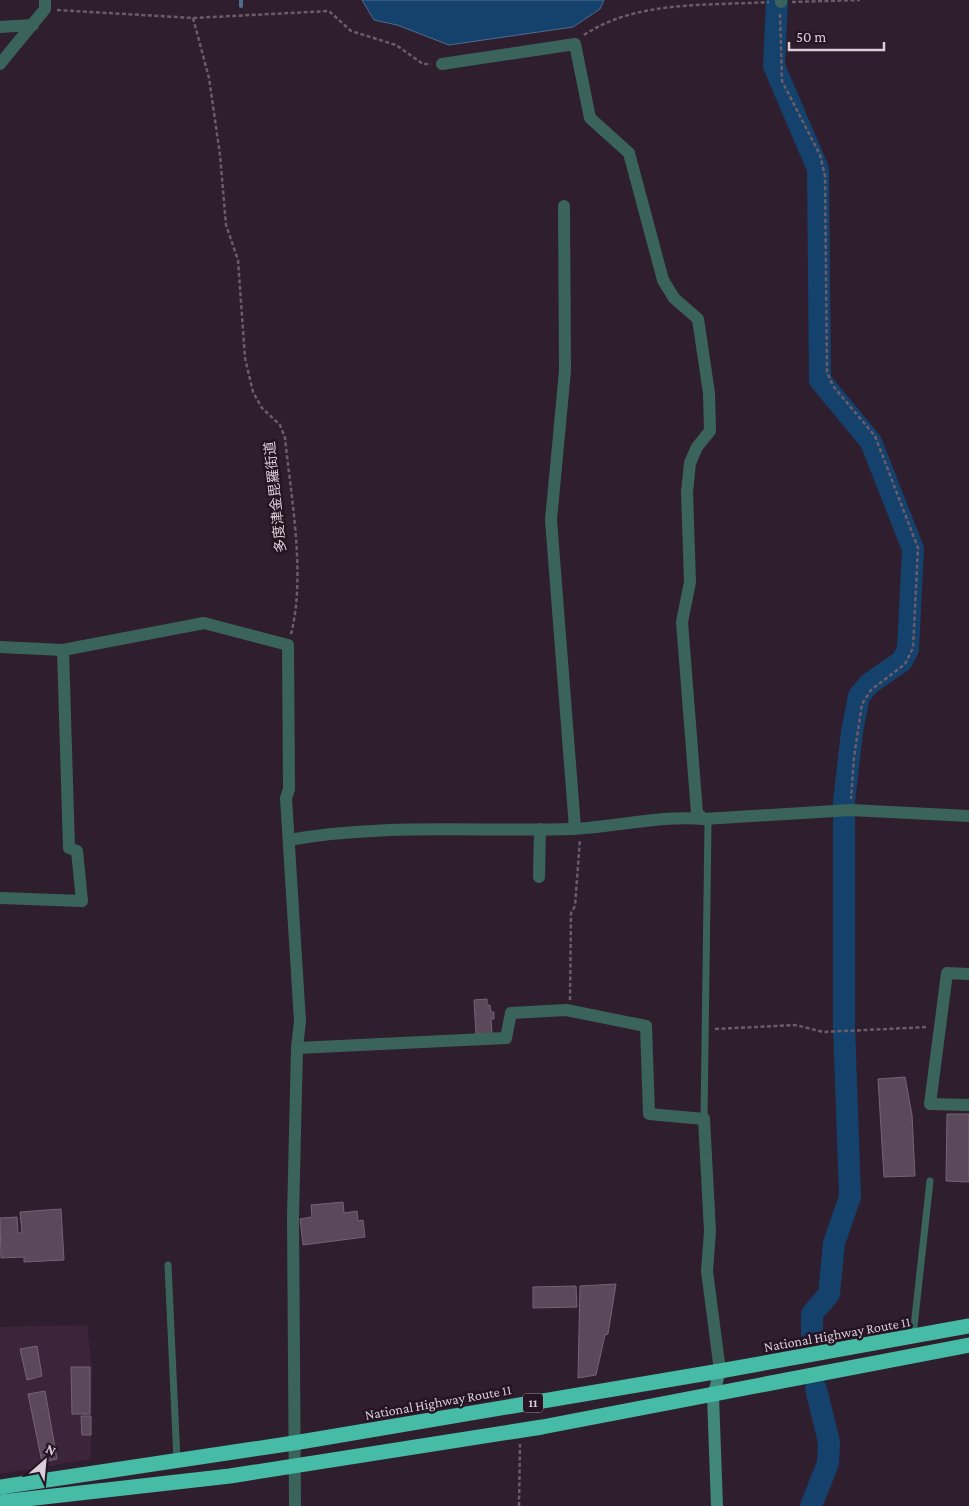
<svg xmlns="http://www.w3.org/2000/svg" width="969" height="1506" font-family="'Crimson Pro','Noto Sans JP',serif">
<rect width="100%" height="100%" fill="#2f1e2e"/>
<!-- built -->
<polygon fill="#3c253b" points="87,1325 92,1369 91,1459 0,1474 0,1327"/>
<!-- water -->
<polygon fill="#14426c" stroke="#4f6c8d" points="362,0 604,0 600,9 573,27 449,45 397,25 374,20"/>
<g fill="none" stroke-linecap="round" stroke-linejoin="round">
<!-- stream -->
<polyline stroke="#4f6c8d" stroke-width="4" points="241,0 241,6"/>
<!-- river -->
<g stroke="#14426c" stroke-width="22">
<polyline points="777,0 774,66 818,169 820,380 871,442 913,549 908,649 902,661 869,684 859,696 852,732 844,802 844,1025 850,1197 834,1243 829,1294 812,1314 812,1333"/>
<polyline points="811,1506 828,1463 829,1442 816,1389"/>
</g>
</g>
<!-- building -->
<g fill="#5c485b" stroke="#776275">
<polygon points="487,999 487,1005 490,1005 491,1012 494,1012 494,1019 491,1019 492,1034 476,1034 474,1000"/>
<polygon points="905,1077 912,1115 915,1176 884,1177 878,1079"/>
<polygon points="947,1114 969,1114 969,1182 946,1181"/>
<polygon points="343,1202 344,1213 357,1211 358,1221 363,1220 365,1237 303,1245 300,1219 312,1217 311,1205"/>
<polygon points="61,1209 64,1260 24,1262 24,1257 1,1258 0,1218 17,1217 18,1233 22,1233 20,1212"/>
<polygon points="616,1284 608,1334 605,1335 596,1375 578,1378 580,1286"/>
<polygon points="576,1286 577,1307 533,1308 533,1287"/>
<polygon points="37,1346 42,1376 27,1380 20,1349"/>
<polygon points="71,1367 90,1367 90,1414 72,1414"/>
<polygon points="45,1391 57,1459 42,1462 28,1394"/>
<polygon points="81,1416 91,1416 91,1435 82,1435"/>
</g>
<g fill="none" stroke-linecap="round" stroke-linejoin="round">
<!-- path -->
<g stroke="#6b5c6a" stroke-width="2.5" stroke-dasharray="4 2.5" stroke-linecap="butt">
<polyline points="792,2 860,0"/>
<polyline points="57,10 193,18 329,11 351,31 396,45 423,64 431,64"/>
<polyline points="780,14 782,81 820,155 825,176 827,372 833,386 875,436 918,548 913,648 905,664 871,690 862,704 854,757 851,799"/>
<path d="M193,18l16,60 11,77 6,70 12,35 7,98 8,34 9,16 18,17 5,13c6,59 21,138 6,196"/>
<path d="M584,35c52,-35 124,-29 185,-33"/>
<polyline points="570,1000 571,913 575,906 580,839"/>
<polyline points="715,1029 796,1025 823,1032 928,1027"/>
<polyline points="519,1506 520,1444"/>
</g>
<!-- lane -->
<g stroke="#3a645b" stroke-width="7">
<polyline points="704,1119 708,824"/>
<polyline points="168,1265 177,1460"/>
<polyline points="913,1336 930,1181"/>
</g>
<!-- street -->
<g stroke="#3a645b" stroke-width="12">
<polyline points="781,2 781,0"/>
<polyline points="0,27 33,25"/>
<polyline points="0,64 45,9 45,0"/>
<polyline points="442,64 575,44 590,118 629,153 663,280 674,298 698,319 709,393 710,431 697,447 690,463 687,492 690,582 682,622 697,813 704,819"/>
<polyline points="564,206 565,371 551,520 575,828"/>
<polyline points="0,647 63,650 204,623 288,645 289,789 286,798 300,1021 297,1048 293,1217 295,1506"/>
<path d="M289,840c92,-17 190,-8 283,-11 45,-2 88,-14 132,-10l147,-9 118,6"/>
<polyline points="539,877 540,829"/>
<polyline points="0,898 82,901 77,851 69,848 63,650"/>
<polyline points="969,974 947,973 930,1104 969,1105"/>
<polyline points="297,1048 506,1038 511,1013 566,1010 646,1026 649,1114 704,1119 710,1231 707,1271 720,1371"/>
</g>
<!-- secondary -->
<polyline stroke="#41877a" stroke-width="12" points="717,1506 713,1396 720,1371"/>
<!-- highway -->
<g stroke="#46bca6" stroke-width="15">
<polyline points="0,1487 294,1443 720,1371 969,1326"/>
<polyline points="0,1502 230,1476 542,1427 969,1345"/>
</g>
</g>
<g text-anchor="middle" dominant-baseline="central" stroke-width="5" stroke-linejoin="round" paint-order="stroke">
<!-- shield labels -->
<rect fill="#251424" stroke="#a496a3" stroke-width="1" x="523" y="1393.5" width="20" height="19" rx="4"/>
<g font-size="12" font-weight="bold" fill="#daced9">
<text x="533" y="1403">11</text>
</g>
<!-- street labels -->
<g font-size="14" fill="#daced9" stroke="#251424">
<text transform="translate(275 497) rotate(-96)">多度津金毘羅街道</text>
<text transform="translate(837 1334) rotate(-10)">National Highway Route 11</text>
<text transform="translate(438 1402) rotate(-10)">National Highway Route 11</text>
</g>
</g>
<!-- north arrow -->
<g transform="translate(45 1461) rotate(27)" stroke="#251424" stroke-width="4" paint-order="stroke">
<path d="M0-4L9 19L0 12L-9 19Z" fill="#daced9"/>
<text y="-8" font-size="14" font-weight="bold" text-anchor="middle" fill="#daced9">N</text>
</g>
<!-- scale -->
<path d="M789 42v8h95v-8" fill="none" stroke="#daced9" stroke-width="2.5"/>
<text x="796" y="42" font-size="15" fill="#daced9" stroke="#251424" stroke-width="4" paint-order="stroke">50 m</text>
</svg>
